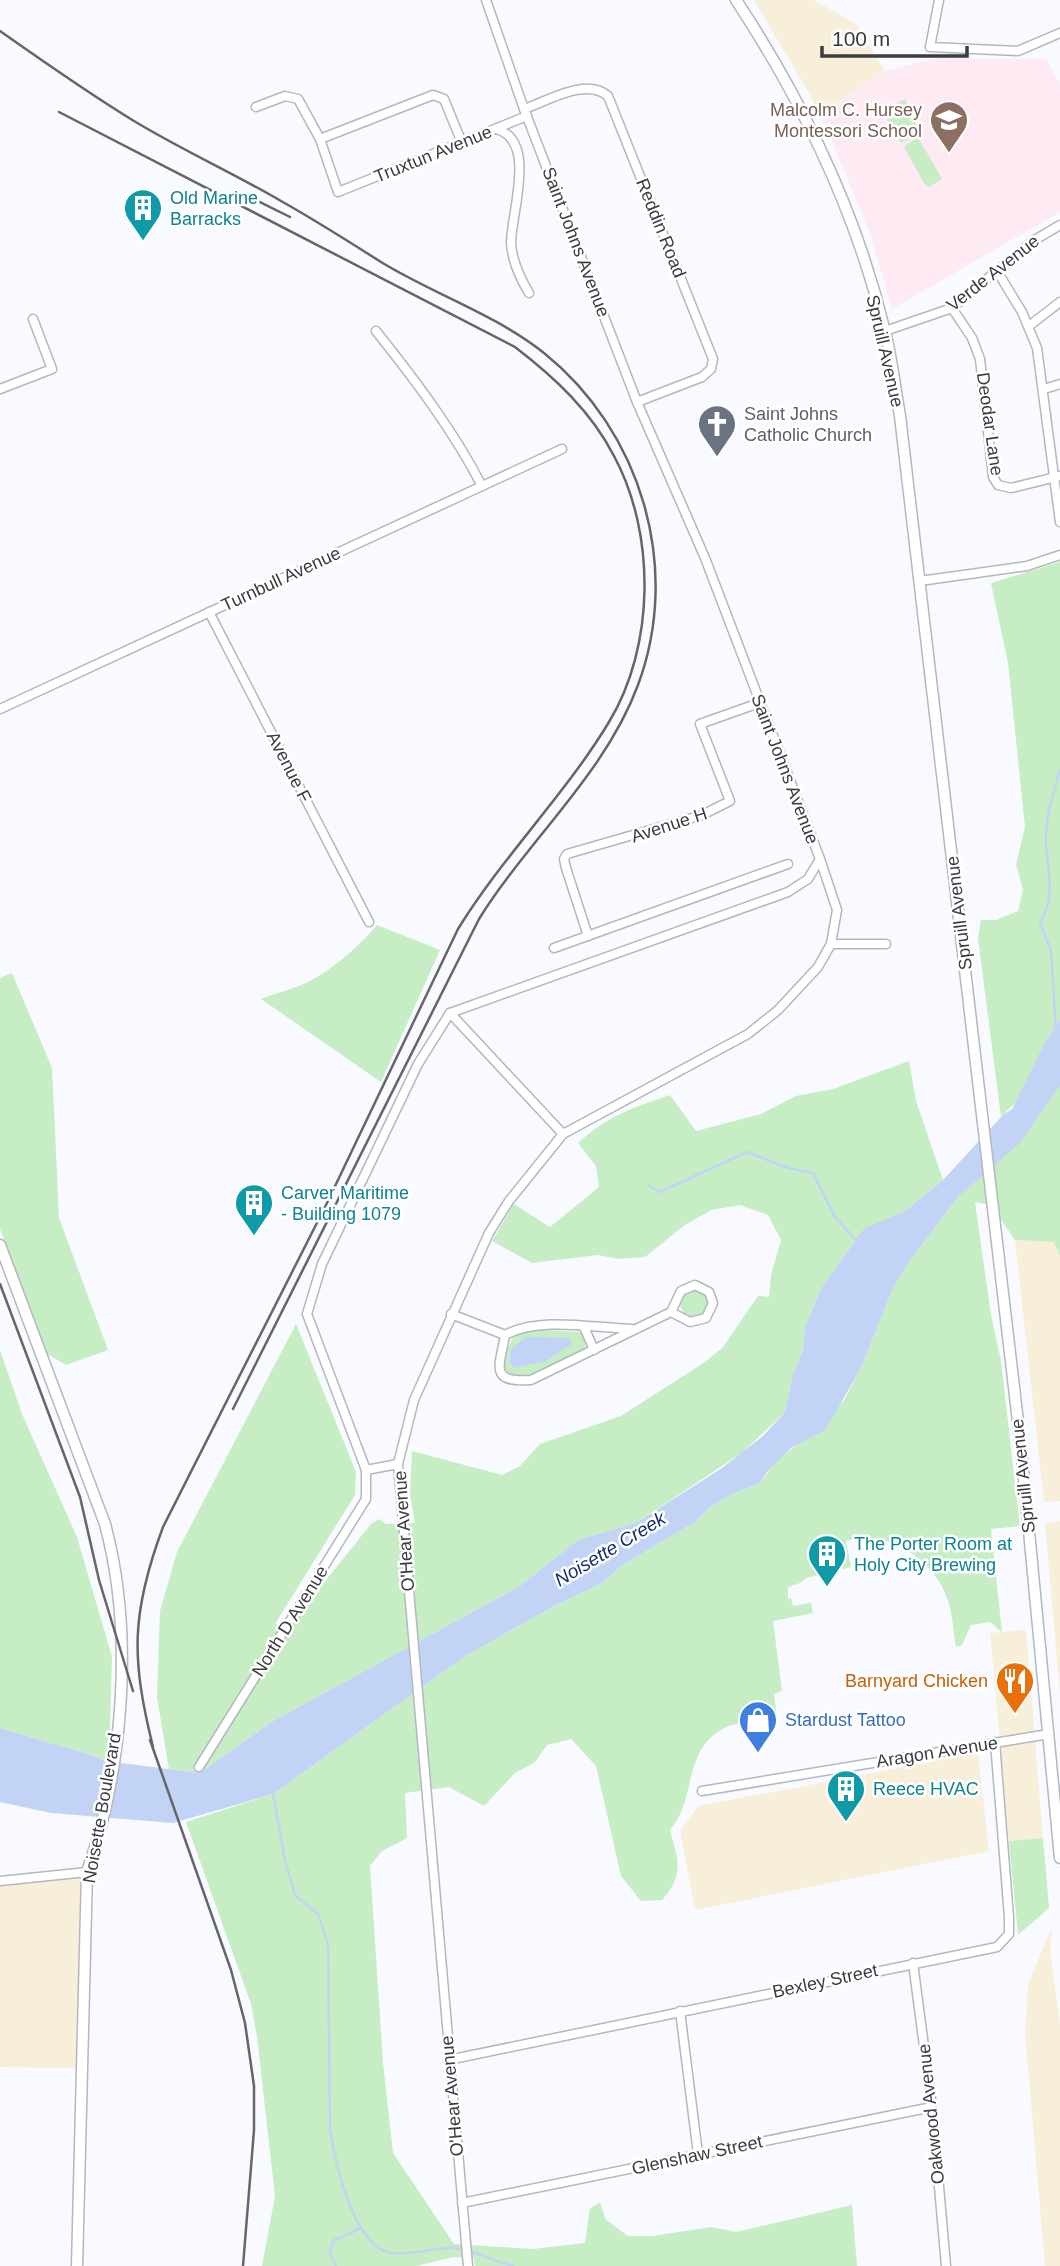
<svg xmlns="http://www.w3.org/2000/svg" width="1060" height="2266" font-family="Helvetica,sans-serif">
<rect width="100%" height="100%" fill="#f8faff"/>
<!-- commercial -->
<g fill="#f8efda">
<polygon points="754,0 814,0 856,24 885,71 821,114"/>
<polygon points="1015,1240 1054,1242 1060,1256 1060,1501 1044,1502"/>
<polygon points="1060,1521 1060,1695 1045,1523"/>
<polygon points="1026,1630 1043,1838 1009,1841 990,1633"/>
<polygon points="978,1753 989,1851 695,1910 680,1831 698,1806"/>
<polygon points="87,1872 80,2068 0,2067 0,1881"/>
<polygon points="1052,1926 1050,1950 1060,2024 1060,2266 1045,2266 1025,2033 1028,1985"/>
</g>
<!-- education -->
<polygon fill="#fdeaf3" points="938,58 1046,59 1060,84 1060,212 892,309 870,233 821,115 885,71"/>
<!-- green -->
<g fill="#c6edc4">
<polygon points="905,99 914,115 919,133 901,143 882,110"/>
<polygon points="918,137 942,179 929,187 925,185 904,147"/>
<polygon points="1060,562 1060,1020 1045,1042 1020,1098 1001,1117 978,938 981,920 996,920 1018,911 1023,889 1016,865 1025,827 1008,663 991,583"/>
<path d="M377,925l63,25 -59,132 -120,-83c15,-6 33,-10 47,-17 27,-14 50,-35 69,-57z"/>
<polygon points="12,973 52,1068 59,1218 108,1350 66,1365 47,1354 0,1229 0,978"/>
<path d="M909,1061l7,40 27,79 -38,31 -50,30 -33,46 -17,40 -2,23 -10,24 -8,38 -42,40 -107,71 -58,17 -58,46 -247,135 -73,52 -31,-4 -12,-72 3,-86 17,-59 119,-228 60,148 -1,23 -80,129 19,-4 77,-96 8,-5 7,5 29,-1 -5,-28 2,-44 90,24 18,-9 20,-22 81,-28 84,-54 18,-15 35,-51 11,1 2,-22 10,-35 -13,-25 -28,-10 -29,5 -26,15 -40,32 -26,2 -21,-4 -66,8 -40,-22 22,-37 36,23 49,-40 -3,-21 -18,-23c28,-26 56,-36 92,-48l26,36 65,-17 35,-18 37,-7z"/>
<path d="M1060,1086v170l-6,-14 -39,-2 -24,-35 -16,-3 16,113 10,46 19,165 -29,3 11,103 -12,-10 -19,3 -9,20 -6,2c-3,-16 -3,-34 -9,-49 -13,-38 -61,-71 -101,-57l5,26 -45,11 -6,5 -12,4v12l3,-1 2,8 18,-3 2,10 -40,8 9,70 -8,3 3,23 -14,3v-2c-15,8 -26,4 -37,9 -45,23 -28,70 -56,103 8,30 15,44 -8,70l-21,1 -20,-25 -25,-110 -25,-27 -24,6 -12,17 -20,11 -31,33 -35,-19 -44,6 2,45 -25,13 -12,15 13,197 10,90 61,91 79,5 52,-6 5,-35 10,-5 6,17 22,16h24l60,-9 24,5 116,-27 5,61h-382l-1,-8 -20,-1 -38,9h-154l13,-70 -18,-159 -6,-33 -65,-182 87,-28 191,-137 88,-50 50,-24 19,-17 74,-44 15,-15 22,-13 28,-11 18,-24 27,-20 39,-39 16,-30 34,-84 19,-30 45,-59 75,-73z"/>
<circle cx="694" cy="1303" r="14"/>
<path d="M532,1329l48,3 6,10 -2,9c-22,11 -51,33 -76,23l-7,-13 14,-27z"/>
<polygon points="0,1350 22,1414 77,1537 112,1657 110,1729 105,1761 95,1756 0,1728"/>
<polygon points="1043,1838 1049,1908 1018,1935 1009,1841"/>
</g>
<!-- water -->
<g fill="#c3d3f6">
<polygon points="1060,1020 1060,1086 1019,1144 958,1197 913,1256 894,1286 860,1370 825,1430 791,1448 767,1472 760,1483 732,1494 710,1507 695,1522 621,1566 602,1583 552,1607 464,1657 273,1794 173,1823 51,1813 0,1802 0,1728 95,1756 105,1761 200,1773 273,1721 520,1586 578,1540 636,1523 722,1468 763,1436 785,1412 793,1374 803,1350 805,1327 822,1287 855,1241 865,1228 905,1211 943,1180 1003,1115 1012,1109 1045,1042"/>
<polygon points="526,1337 569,1338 572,1344 546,1361 514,1368 510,1364 510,1350"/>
</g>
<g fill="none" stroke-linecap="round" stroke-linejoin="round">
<!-- stream -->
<g stroke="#c3d3f6" stroke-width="2.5">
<path d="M1056,1030l-5,-79 -11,-28c17,-28 7,-52 6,-82 -1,-23 8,-49 14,-71"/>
<polyline points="648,1185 660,1192 747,1152 788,1168 813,1173 835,1217 858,1242"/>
<path d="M273,1793l12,68 10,34 23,19 10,30 2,186c5,32 24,119 62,123 19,2 40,-5 59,-5 23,0 41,14 62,18"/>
<polyline points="336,2266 330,2254 333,2241 359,2229"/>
</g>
<defs>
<g id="minor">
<polyline points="939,0 930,47 1018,51 1060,33"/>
<polyline points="256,107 285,96 298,99 320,139 338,192 527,116"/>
<path d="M524,109c24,-8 62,-32 84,-13l105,263 -2,10 -9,8 -65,25"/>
<path d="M496,129c42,11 15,84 15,114 1,18 9,35 18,50"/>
<polyline points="320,139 433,95 444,99 462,143"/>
<polyline points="997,271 1022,312 1037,348 1060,522"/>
<polyline points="952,308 972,338 980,359 993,477 998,485 1011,488 1060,476"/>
<polyline points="1029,326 1060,302"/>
<path d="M376,331c39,49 77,99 106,155"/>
<polyline points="885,331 952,308 1033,241 1060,225"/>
<polyline points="0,389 52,369 33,319"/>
<polyline points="1044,389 1060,384"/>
<polyline points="920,581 1027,566 1060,555"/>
<polyline points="209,612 369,922"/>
<polyline points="0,709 562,449"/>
<polyline points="588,936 566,868 564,859 567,854 702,815 730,801 700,724 759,703"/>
<polyline points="831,944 886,944"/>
<polyline points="554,948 788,864"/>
<polyline points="450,1013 563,1134"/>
<polygon points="695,1285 709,1292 713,1303 706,1318 690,1322 671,1312 681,1291"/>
<polyline points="451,1314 505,1335"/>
<polyline points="584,1327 594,1350"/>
<path d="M632,1329c-39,-1 -92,-13 -127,6 -5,31 -17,48 26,45l140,-68"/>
<polyline points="366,1470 398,1464"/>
<polyline points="199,1767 366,1499 366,1470 307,1314 322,1264 418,1064 450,1013 788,892 808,879 820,859 705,558 637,402 524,109 486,0"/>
<polyline points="702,1791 1049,1734"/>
<polyline points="0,1881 87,1872"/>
<polyline points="913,1963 932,2107 946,2266"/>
<polyline points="680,2011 698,2154"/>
<polyline points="448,2060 997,1947 1009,1934 1009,1917 995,1742"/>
<polyline points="462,2203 932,2107"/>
<polyline points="468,2266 398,1464 414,1400 489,1233 509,1201 563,1134 748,1034 778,1010 818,967 831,944 837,910 820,859"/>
</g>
<g id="tertiary">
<path d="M736,0c66,100 121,214 149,332 7,27 10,56 15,84l121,1031 39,411"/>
<path d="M0,1245l105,279c29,108 19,242 -18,348l-10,394"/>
</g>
</defs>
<!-- minor casing -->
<use href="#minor" stroke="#b3b7bf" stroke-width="11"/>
<!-- tertiary casing -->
<use href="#tertiary" stroke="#b3b7bf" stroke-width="13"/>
<!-- minor -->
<use href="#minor" stroke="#fff" stroke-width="8"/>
<!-- tertiary -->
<use href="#tertiary" stroke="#fff" stroke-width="10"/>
<!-- rail -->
<g stroke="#65666b" stroke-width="2.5">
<path d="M0,31c44,31 88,62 134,90 48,29 99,52 147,80 34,19 67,40 100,61 52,32 114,52 163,91 97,78 138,214 94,332 -33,89 -109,154 -159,234l-246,490"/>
<path d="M59,112l456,235c39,30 76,64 99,109 42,78 41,190 -5,266 -44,73 -106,134 -151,207l-132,276 -163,322c-32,86 -32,131 -10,220"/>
<polyline points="254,199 290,217"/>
<polyline points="0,1284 80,1497 99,1580 133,1691"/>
<polyline points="150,1740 231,1970 245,2023 254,2086 254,2130 243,2266"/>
</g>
</g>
<!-- icons -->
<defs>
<symbol id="school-pin" viewBox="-11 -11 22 30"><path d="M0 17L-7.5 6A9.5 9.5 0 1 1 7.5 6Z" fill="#8d6e63" stroke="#fff"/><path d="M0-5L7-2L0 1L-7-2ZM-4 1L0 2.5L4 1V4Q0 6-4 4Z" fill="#fff"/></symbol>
<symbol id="building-pin" viewBox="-11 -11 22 30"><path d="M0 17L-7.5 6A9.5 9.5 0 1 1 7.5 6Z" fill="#0f9aa8" stroke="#fff"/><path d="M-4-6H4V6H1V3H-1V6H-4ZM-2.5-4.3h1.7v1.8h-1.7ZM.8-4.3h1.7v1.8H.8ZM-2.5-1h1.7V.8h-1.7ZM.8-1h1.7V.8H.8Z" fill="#fff"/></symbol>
<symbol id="church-pin" viewBox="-11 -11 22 30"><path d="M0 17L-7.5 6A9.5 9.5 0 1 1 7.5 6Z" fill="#6b7280" stroke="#fff"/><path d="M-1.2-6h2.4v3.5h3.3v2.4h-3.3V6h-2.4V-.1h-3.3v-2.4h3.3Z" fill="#fff"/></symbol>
<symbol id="restaurant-pin" viewBox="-11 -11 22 30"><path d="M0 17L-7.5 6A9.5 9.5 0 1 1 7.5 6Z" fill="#e8710a" stroke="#fff"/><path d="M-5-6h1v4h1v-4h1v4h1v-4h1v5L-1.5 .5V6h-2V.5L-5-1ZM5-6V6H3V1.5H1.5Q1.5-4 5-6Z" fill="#fff"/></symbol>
<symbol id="shop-pin" viewBox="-11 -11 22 30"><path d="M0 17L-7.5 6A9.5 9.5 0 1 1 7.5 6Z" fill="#3f7fe0" stroke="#fff"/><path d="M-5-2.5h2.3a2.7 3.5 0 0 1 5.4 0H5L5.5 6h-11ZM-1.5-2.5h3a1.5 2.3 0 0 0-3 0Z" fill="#fff"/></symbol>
</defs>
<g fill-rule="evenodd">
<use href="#school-pin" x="927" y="98" width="44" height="60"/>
<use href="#building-pin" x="121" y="186" width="44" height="60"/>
<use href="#church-pin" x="695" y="402" width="44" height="60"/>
<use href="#building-pin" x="232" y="1181" width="44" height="60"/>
<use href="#building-pin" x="805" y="1532" width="44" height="60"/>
<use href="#restaurant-pin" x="993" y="1659" width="44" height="60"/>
<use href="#shop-pin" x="736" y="1698" width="44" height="60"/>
<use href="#building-pin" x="824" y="1767" width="44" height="60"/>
</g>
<g text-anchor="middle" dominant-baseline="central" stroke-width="5" stroke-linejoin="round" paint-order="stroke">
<!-- education labels -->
<g font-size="18" fill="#785e54" stroke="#fff" text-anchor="end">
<text x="922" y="110">Malcolm C. Hursey<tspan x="922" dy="21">Montessori School</tspan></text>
</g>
<!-- street labels -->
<g font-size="18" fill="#3b3c40" stroke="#fff">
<text transform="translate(433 154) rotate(-22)">Truxtun Avenue</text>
<text transform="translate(661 228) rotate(68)">Reddin Road</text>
<text transform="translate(576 242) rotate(69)">Saint Johns Avenue</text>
<text transform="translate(993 273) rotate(-38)">Verde Avenue</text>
<text transform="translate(885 351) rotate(77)">Spruill Avenue</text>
<text transform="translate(990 424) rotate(82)">Deodar Lane</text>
<text transform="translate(281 579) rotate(-25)">Turnbull Avenue</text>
<text transform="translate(289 767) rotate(63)">Avenue F</text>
<text transform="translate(785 769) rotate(69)">Saint Johns Avenue</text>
<text transform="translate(669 825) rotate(-18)">Avenue H</text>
<text transform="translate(959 913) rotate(-97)">Spruill Avenue</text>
<text transform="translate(1023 1476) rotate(-96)">Spruill Avenue</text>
<text transform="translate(404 1531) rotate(-94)">O'Hear Avenue</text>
<text transform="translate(290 1621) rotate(-58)">North D Avenue</text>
<text transform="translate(937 1752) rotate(-9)">Aragon Avenue</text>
<text transform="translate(102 1808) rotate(-80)">Noisette Boulevard</text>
<text transform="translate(825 1981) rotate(-12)">Bexley Street</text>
<text transform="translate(452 2096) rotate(-95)">O'Hear Avenue</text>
<text transform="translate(931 2114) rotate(-96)">Oakwood Avenue</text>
<text transform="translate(697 2155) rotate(-12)">Glenshaw Street</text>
</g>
<!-- culture labels -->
<g font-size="18" fill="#0d838f" stroke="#fff" text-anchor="start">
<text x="170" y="198">Old Marine<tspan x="170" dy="21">Barracks</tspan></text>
<text x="281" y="1193">Carver Maritime<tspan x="281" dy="21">- Building 1079</tspan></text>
<text x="854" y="1544">The Porter Room at<tspan x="854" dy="21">Holy City Brewing</tspan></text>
<text x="873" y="1789">Reece HVAC</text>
</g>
<!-- worship labels -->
<g font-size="18" fill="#5b616d" stroke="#fff" text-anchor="start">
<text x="744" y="414">Saint Johns<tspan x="744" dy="21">Catholic Church</tspan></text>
</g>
<!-- food labels -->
<g font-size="18" fill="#c56008" stroke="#fff" text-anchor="end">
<text x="988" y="1681">Barnyard Chicken</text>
</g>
<!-- shop labels -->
<g font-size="18" fill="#366cbe" stroke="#fff" text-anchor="start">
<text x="785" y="1720">Stardust Tattoo</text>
</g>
<!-- water labels -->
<g font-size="19" font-style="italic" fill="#132c6c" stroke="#fff">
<text transform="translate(610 1549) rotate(-31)">Noisette Creek</text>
</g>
</g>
<!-- scale -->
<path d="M822 46v10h145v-10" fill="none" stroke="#3b3c40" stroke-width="3.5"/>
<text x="832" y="46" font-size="21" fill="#3b3c40" stroke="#ffffff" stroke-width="5" paint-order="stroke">100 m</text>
</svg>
